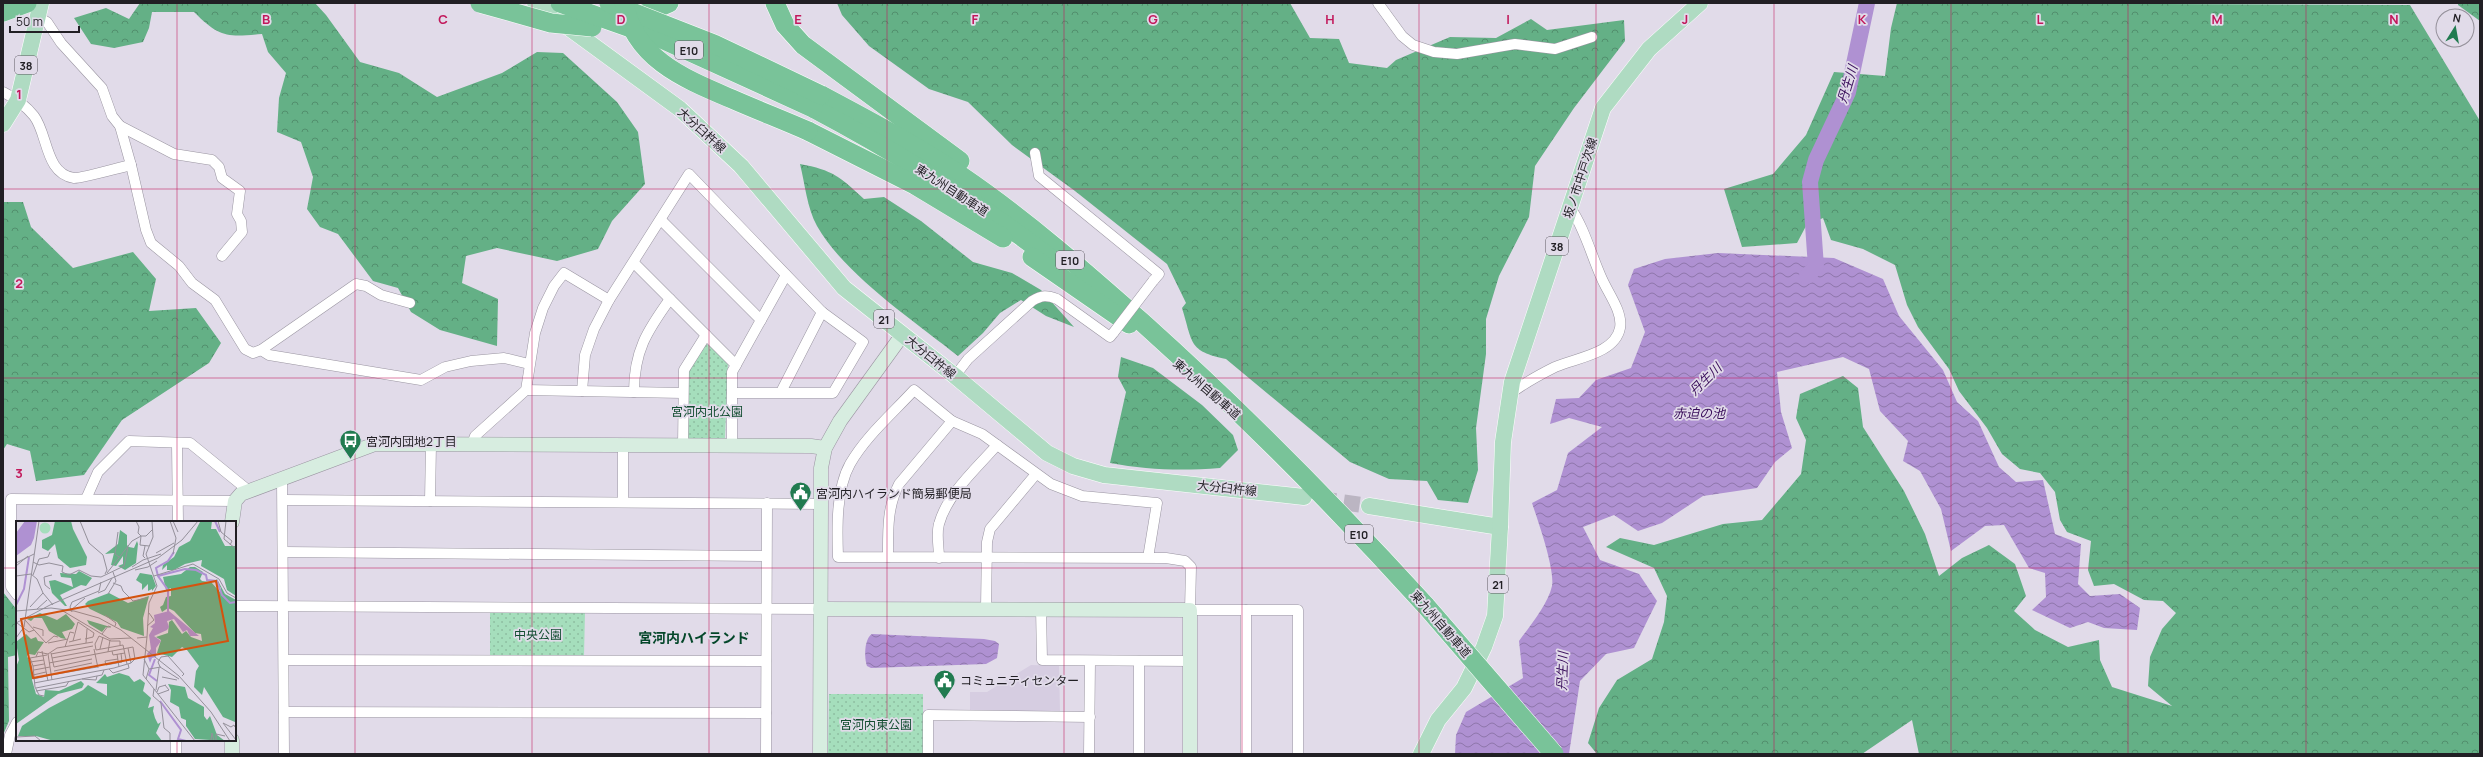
<svg xmlns="http://www.w3.org/2000/svg" width="2483" height="757" font-family="Manrope,'Noto Sans JP',sans-serif">
<defs>
<pattern id="forest-crowns" width="20" height="18" patternUnits="userSpaceOnUse"><rect width="20" height="18" fill="#64b086"/><path d="M2 6a3 3 0 1 1 6 0M12 15a3 3 0 1 1 6 0" fill="none" stroke="#528f6d"/></pattern>
<pattern id="park-dots" width="8" height="8" patternUnits="userSpaceOnUse"><rect width="8" height="8" fill="#a5debc"/><path d="M2 2h.1M6 6h.1" fill="none" stroke="#8ebea1" stroke-width="1.8" stroke-linecap="round"/></pattern>
<pattern id="water-waves" width="16" height="10" patternUnits="userSpaceOnUse"><rect width="16" height="10" fill="#af91d2"/><path d="M0 5q4-4 8 0t8 0" fill="none" stroke="#8e76aa"/></pattern>
</defs>
<rect width="100%" height="100%" fill="#e1dbe9"/>
<!-- built -->
<polygon fill="#d6cde1" points="1031,665 1059,666 1060,712 970,712 970,692 987,692"/>
<!-- forest -->
<g fill="url(#forest-crowns)">
<path d="M140,3h175l11,12 34,47 39,11 38,24 65,-24 35,-21 26,1 54,49 21,30 7,52 -33,37 -14,28 -41,12 -60,-13 -31,8 -4,27 36,16 -1,47 -57,-16 -29,-18 -13,-24 -25,-7 -35,-47 -18,-7 -13,-18 6,-32 -12,-35 -24,-10 2,-34 7,-25 -18,-21 -6,-18c-35,3 -42,4 -68,-22h-42l-3,16 -6,14 -29,6 -23,-4 -17,-26 32,-10 23,11z"/>
<path d="M837,3h453l20,35 29,1 10,24 38,5 9,-8 54,-23 46,1 35,-19 16,11 77,-10 1,21 -51,67 -39,58 -6,51 -30,59 -13,43v35l-10,74 2,42 -10,33 -30,-3 -11,-19 -38,-2 -39,-17 -124,-103c-38,-8 -33,-16 -44,-51l4,-5 -19,-39 -92,-73 -63,-46 -44,-43 -39,-13 -60,-43 -27,-31z"/>
<polygon points="1897,3 2410,5 2480,121 2480,754 1919,754 1912,720 1862,754 1597,754 1588,743 1599,708 1617,680 1652,659 1664,622 1667,596 1654,568 1606,547 1620,538 1654,545 1723,524 1762,520 1801,474 1806,440 1796,418 1800,394 1843,376 1858,388 1863,427 1904,491 1925,534 1939,576 1962,558 1989,545 2015,564 2026,596 2014,611 2035,630 2068,647 2099,640 2100,660 2112,687 2172,706 2148,686 2150,657 2162,629 2176,613 2163,601 2144,600 2114,584 2094,586 2088,570 2091,541 2067,532 2060,520 2055,492 2040,473 2020,469 2002,454 1987,428 1959,391 1949,369 1918,327 1907,305 1895,265 1863,249 1831,240 1823,218 1806,226 1797,243 1742,247 1724,189 1773,174 1806,135 1834,72 1885,76 1891,28"/>
<polygon points="2458,3 2480,3 2480,21 2458,5"/>
<path d="M800,164c33,6 40,13 64,35l20,-2 37,24 52,41 39,11 29,17 33,37 -28,-11 -25,-16 -21,13 -17,20 -25,23c-44,-35 -114,-82 -141,-130 -10,-18 -12,-42 -17,-62z"/>
<polygon points="3,202 23,202 31,227 73,268 133,252 156,279 149,311 196,308 221,343 209,363 122,420 84,475 36,481 30,451 7,444 3,450"/>
<path d="M1121,357l32,11 49,37 31,30 5,15 -18,18c-38,3 -73,2 -110,-5l16,-71 -8,-15z"/>
<polygon points="3,592 17,610 17,655 8,657 9,721 3,735"/>
</g>
<!-- park -->
<g fill="url(#park-dots)">
<polygon points="704,344 710,345 728,363 725,438 688,438 688,370"/>
<polygon points="490,612 585,612 584,656 490,655"/>
<polygon points="829,694 923,694 923,754 828,754"/>
</g>
<!-- water -->
<g fill="url(#water-waves)">
<path d="M1718,253l116,5 49,21 16,37 44,54 14,32 21,19 21,46 17,15 27,-2 12,54 26,10 -3,40 12,12 30,-2 20,14 -3,22 -33,-2 -16,-6 -18,6 -38,-18 14,-13 -1,-24 -16,-5 -25,-43 -19,1 -34,25 -10,-42 -21,-38 -17,-10 5,-20 -28,-30 -11,-42 -26,-12 -66,15 4,40 11,36 -17,14 -18,26 -54,8 -41,27 -24,8 -24,-16 -31,12 17,33 39,14 18,27 -23,47 -28,6 -26,27 -11,73h-114l1,-19 10,-23 57,-34 -4,-37c11,-15 29,-37 33,-55 3,-17 -14,-65 -20,-83l25,-13 11,-37 34,-26 -33,-9 -19,6 6,-25 23,-1 17,-18 35,-12 14,-36 -17,-47 6,-16 31,-10z"/>
<path d="M872,634l112,5 11,2 4,3 -2,14 -11,6 -115,4 -4,-2c-3,-8 -3,-27 5,-32z"/>
</g>
<g fill="none" stroke-linecap="round" stroke-linejoin="round">
<!-- river -->
<polyline stroke="#af91d2" stroke-width="16" points="1807,276 1816,267 1810,182 1816,160 1848,92 1867,3"/>
<!-- primary-tunnel -->
<polyline stroke="#bbb5c2" stroke-width="16" stroke-dasharray="16 8" stroke-linecap="butt" points="1320,499 1369,506"/>
<defs>
<g id="street">
<polyline points="1378,3 1402,36 1413,45 1434,52 1457,54 1515,44 1555,49 1592,37"/>
<polyline points="38,17 47,22 61,43 102,88 112,116 120,126 131,165 146,230 151,243 179,266 192,283 215,300 245,349 253,353 261,350 356,284 366,286 381,295 410,303"/>
<path d="M3,92c12,6 23,14 31,24 14,18 11,58 40,62 6,1 47,-11 57,-13"/>
<polyline points="120,126 174,154 212,160 219,167 222,178 240,191 237,214 241,221 242,232 222,256"/>
<polyline points="1035,153 1039,176 1159,274 1153,281"/>
<polyline points="661,220 761,320"/>
<polyline points="634,263 736,365"/>
<polyline points="261,350 269,355 421,380 445,367 471,361 504,358 529,364"/>
<path d="M955,376l13,-17 64,-58c10,-6 15,-6 25,-2l53,38 4,-5"/>
<polyline points="526,390 683,393"/>
<polyline points="582,391 585,355 594,329 609,300 689,174 822,312 863,342 833,393 732,393"/>
<path d="M634,392c0,-41 13,-61 36,-93"/>
<polyline points="781,392 822,312"/>
<path d="M1510,394c14,-11 29,-19 45,-27 20,-9 60,-13 65,-39 3,-16 -12,-35 -18,-49 -11,-24 -17,-50 -32,-72"/>
<polyline points="177,444 178,522"/>
<polyline points="472,444 475,436 526,390 535,333 543,308 554,286 564,273 609,300"/>
<polyline points="623,445 623,502"/>
<polyline points="683,445 684,370 706,335"/>
<polyline points="732,445 732,372 786,275"/>
<polyline points="282,478 284,754"/>
<polyline points="86,499 98,472 129,441 190,443 249,491"/>
<polyline points="283,500 821,504"/>
<polyline points="430,501 431,444"/>
<polyline points="283,552 766,556"/>
<path d="M888,557c0,-26 -1,-50 11,-73l53,-63"/>
<path d="M939,558c0,-11 -3,-24 0,-34 8,-30 38,-56 58,-79"/>
<path d="M1148,558l9,-55 -75,-7 -31,-12 -69,-50 -30,-13 -38,-31c-21,23 -48,46 -64,74 -14,25 -13,64 -12,93l328,1 19,3 6,6 -1,43h108v144"/>
<polyline points="17,595 11,587 11,499 235,501"/>
<polyline points="235,606 820,609"/>
<polyline points="986,608 987,542 990,529 1036,474"/>
<polyline points="1041,608 1042,660 1190,661"/>
<polyline points="1246,610 1246,754"/>
<polyline points="284,660 766,661"/>
<polyline points="284,712 766,713"/>
<polyline points="6,754 10,735 17,722"/>
<polyline points="176,754 176,740"/>
<polyline points="766,754 767,503"/>
<polyline points="928,754 928,715 1090,717"/>
<polyline points="1089,754 1090,661"/>
<polyline points="1139,754 1139,661"/>
</g>
<g id="secondary">
<polyline points="232,522 235,501 241,494 375,444 811,446 825,448"/>
<polyline points="820,609 1190,610 1190,754"/>
<polyline points="232,754 232,740"/>
<polyline points="820,754 821,504 821,468 825,448 840,421 903,334"/>
</g>
<g id="primary">
<polyline points="535,3 680,109 741,166 844,288 955,376 1047,453 1073,466 1104,475 1304,497"/>
<polyline points="3,124 18,100 41,3"/>
<polyline points="1369,506 1500,527 1495,616 1484,647 1464,688 1438,720 1421,754"/>
<polyline points="1500,527 1503,442 1512,382 1603,108 1649,49 1700,3"/>
</g>
<g id="highway">
<polyline points="775,3 785,25 803,45 960,161"/>
<polyline points="3,12 27,3"/>
<polyline points="630,20 669,3"/>
<path d="M821,95c47,25 94,50 139,80 65,44 124,96 183,148 99,89 193,184 283,283"/>
<path d="M813,108c83,44 163,93 237,150"/>
<polyline points="808,131 915,185 1003,238"/>
<polyline points="1032,257 1129,324"/>
</g>
</defs>
<!-- street casing -->
<use href="#street" stroke="#9a95a1" stroke-width="11"/>
<!-- secondary casing -->
<use href="#secondary" stroke="#9a95a1" stroke-width="15"/>
<!-- primary casing -->
<use href="#primary" stroke="#fff" stroke-width="17"/>
<!-- highway casing -->
<use href="#highway" stroke="#fff" stroke-width="20"/>
<!-- street -->
<use href="#street" stroke="#fff" stroke-width="10"/>
<!-- secondary -->
<use href="#secondary" stroke="#d7ede0" stroke-width="14"/>
<!-- primary -->
<use href="#primary" stroke="#afdbc2" stroke-width="16"/>
<!-- highway -->
<use href="#highway" stroke="#79c399" stroke-width="19"/>
<defs>
<polyline id="street-bridge" points="1114,332 1153,281"/>
<g id="highway-bridge">
<polyline points="480,3 551,23 592,27"/>
<polyline points="560,3 662,39 813,108"/>
<polyline points="609,3 714,44 821,95"/>
<path d="M624,3c10,56 61,76 108,96 25,11 51,21 76,32"/>
<polyline points="1426,606 1554,754"/>
</g>
</defs>
<!-- street-bridge casing -->
<use href="#street-bridge" stroke="#9a95a1" stroke-width="11" stroke-linecap="butt"/>
<!-- highway-bridge casing -->
<use href="#highway-bridge" stroke="#fff" stroke-width="20" stroke-linecap="butt"/>
<!-- street-bridge -->
<use href="#street-bridge" stroke="#fff" stroke-width="10"/>
<!-- highway-bridge -->
<use href="#highway-bridge" stroke="#79c399" stroke-width="19"/>
</g>
<!-- grid -->
<path fill="none" stroke="#c2185b" stroke-width="1" stroke-opacity="0.55" d="M177,3v519M355,3v751M532,3v751M709,3v751M887,3v751M1064,3v751M1242,3v751M1419,3v751M1596,3v751M1774,3v751M1951,3v751M2128,3v751M2306,3v751M3,189h2477M3,378h2477M3,568h14M235,568h2245M177,740v14"/>
<!-- icons -->
<defs>
<symbol id="bus-pin" viewBox="-11 -11 22 30"><path d="M0 17L-7.5 6A9.5 9.5 0 1 1 7.5 6Z" fill="#217b50" stroke="#e1dbe9"/><path d="M-5-6H5V4H4V6H2V4H-2V6H-4V4H-5ZM-3.5-4V0h7V-4ZM-3.5 1.2v1.5H-2V1.2ZM2 1.2v1.5H3.5V1.2Z" fill="#fff"/></symbol>
<symbol id="civic-pin" viewBox="-11 -11 22 30"><path d="M0 17L-7.5 6A9.5 9.5 0 1 1 7.5 6Z" fill="#217b50" stroke="#e1dbe9"/><path d="M-.6-6.5H3V-4.5H.6V-3L4-1V1h2V6H-6V1h2V-1L-.6-3ZM-1.2 2.5V6h2.4V2.5Z" fill="#fff"/></symbol>
</defs>
<g fill-rule="evenodd">
<use href="#bus-pin" x="338" y="428" width="25" height="34"/>
<use href="#civic-pin" x="788" y="480" width="25" height="34"/>
<use href="#civic-pin" x="932" y="668" width="25" height="34"/>
</g>
<g text-anchor="middle" dominant-baseline="central" stroke-width="3.5" stroke-linejoin="round" paint-order="stroke">
<!-- shield labels -->
<g fill="#e1dbe9" stroke="#5b575f" stroke-width="1">
<rect x="675" y="41" width="28" height="18" rx="3"/>
<rect x="15" y="56" width="22" height="18" rx="3"/>
<rect x="1546" y="237" width="22" height="18" rx="3"/>
<rect x="1056" y="251" width="28" height="18" rx="3"/>
<rect x="874" y="310" width="20" height="18" rx="3"/>
<rect x="1345" y="525" width="28" height="18" rx="3"/>
<rect x="1488" y="575" width="20" height="18" rx="3"/>
</g>
<g font-size="11" font-weight="bold" fill="#211f24">
<text x="689" y="50">E10</text>
<text x="26" y="65">38</text>
<text x="1557" y="246">38</text>
<text x="1070" y="260">E10</text>
<text x="884" y="319">21</text>
<text x="1359" y="534">E10</text>
<text x="1498" y="584">21</text>
</g>
<!-- street labels -->
<g font-size="12" fill="#211f24" stroke="#e1dbe9">
<text transform="translate(702 130) rotate(42)">大分臼杵線</text>
<text transform="translate(1580 178) rotate(-72)">坂ノ市中戸次線</text>
<text transform="translate(952 190) rotate(33)">東九州自動車道</text>
<text transform="translate(931 357) rotate(39)">大分臼杵線</text>
<text transform="translate(1207 389) rotate(41)">東九州自動車道</text>
<text transform="translate(1227 488) rotate(6)">大分臼杵線</text>
<text transform="translate(1441 624) rotate(49)">東九州自動車道</text>
</g>
<!-- park labels -->
<g font-size="12" fill="#124d31" stroke="#e1dbe9">
<text x="707" y="411">宮河内北公園</text>
<text x="538" y="634">中央公園</text>
<text x="876" y="724">宮河内東公園</text>
</g>
<!-- poi labels -->
<g font-size="12" fill="#211f24" stroke="#e1dbe9" text-anchor="start">
<text x="366" y="441">宮河内団地2丁目</text>
<text x="816" y="493">宮河内ハイランド簡易郵便局</text>
<text x="960" y="680">コミュニティセンター</text>
</g>
<!-- water labels -->
<g font-size="13" font-style="italic" fill="#390d5b" stroke="#e1dbe9">
<text transform="translate(1847 84) rotate(-73)">丹生川</text>
<text transform="translate(1705 379) rotate(-45)">丹生川</text>
<text x="1699" y="413">赤迫の池</text>
<text transform="translate(1562 671) rotate(-88)">丹生川</text>
</g>
<!-- quarter labels -->
<g font-size="14" font-weight="bold" fill="#04472a" stroke="#e1dbe9">
<text x="694" y="637">宮河内ハイランド</text>
</g>
</g>
<!-- overview -->
<g transform="translate(16 521)">
<rect width="220" height="220" fill="#e1dbe9"/>
<path d="M23.5 7a5.5 5.5 0 1 1 11 0a5.5 5.5 0 1 1-11 0Z" fill="#a5debc"/>
<path d="M39,0h16l2,8 14,28 -1,8 -16,3 -12,-10 -3,-14 -7,7 -6,-3v-8l10,-5zM196,0l-1,8h5l9,17h11v50l-9,-6 -3,-11 -23,-13 1,-6 -17,4 -11,6h-7v-5l-5,5 1,-5 11,-8 5,-10 11,-6 10,-19zM104,9l7,5v10l2,2 5,1 3,-7 1,3 -2,19 -11,7 -7,-4 5,-2v-8l-7,10 -5,-1 3,-12 -9,1 13,-10zM174,46h5l8,5 -3,7 2,2 9,1 9,10 1,-4 -6,-6 2,-3 8,15 11,6v134l-1,-12 -12,-5 -19,-30 -2,8 -8,-8 2,-16 3,-5 -12,-16 -5,-3 -10,10 -15,-4 4,-13 -5,-3 12,-4 1,-11 3,-2 10,14 4,-3 5,6 11,4 -1,-7 -6,-1 -21,-22 -6,-3 -6,4 -2,-5 3,-2 3,-8 5,-1v-8l-5,2 -3,-13 18,-3zM63,50l13,7 -6,8 -5,-1 -21,10 7,11h-2l-13,-13 -3,-12 6,-1 18,7 -2,-9 -10,-1 -1,-4 16,1zM124,52l12,2 4,11 -4,5v-2l-4,2v-7l-6,6v-6l-6,-4zM93,72l19,10 21,-7 -6,22 1,18 -23,-8 -4,-6 -27,-13 -5,-5 3,-3zM24,92l17,7 9,-6 9,10 -3,5 -10,3 4,7 -5,-1 -12,-7 -7,-13h-8l-3,3 -4,-2zM71,99l20,6 4,2 -5,-1 -4,5 -13,-8zM10,113l5,5 5,-2 2,4 6,1 -9,13 -6,-1 -2,2 5,11v13l4,14 8,3 1,-7 14,1 22,-10 3,3 -2,4 -24,6 -42,30v-57l3,-7 -3,-18zM103,152l10,3 5,6 6,-3 5,4 -2,8 8,7 -3,10 6,-2 -1,5 2,7 3,6 3,-2 -5,11 6,8h-108l-18,-5h-18l4,-10 27,-18 34,-18 5,-5 19,11v-12l-11,-1 9,-9 2,3zM152,163l17,3 3,11 16,9v9l3,4 3,-4 7,19 8,6 -30,-2 -9,-13v-6l-5,-2 -2,-11 -9,-5 1,-12z" fill="#64b086"/>
<path d="M9,0h12l-3,17 -3,7 -15,11v-23zM153,90l30,25h-9l-3,-6 -4,2 -9,-13 -7,2 2,6 -2,3 -13,6 7,5 -5,7v9l-4,1 -2,5 -3,-9 4,-5 -2,-14 4,-7 -3,-1 5,-4 -1,-8z" fill="#af91d2"/>
<path fill="none" stroke="#af91d2" stroke-width="2" d="M199,0l5,11M142,55l27,-7 11,1 10,5 1,5 10,1 5,14 8,8 6,-1M0,84l8,-16 5,-32M152,92v-23l-10,-14 -2,-8 12,-7 6,-9M139,138l-6,16 8,6M144,180l21,29 -3,9 8,2"/>
<path fill="none" stroke="#94909a" stroke-width="1" d="M64,0l9,22 14,12 4,15 -2,4M120,0l3,6 -1,6 3,3h5l7,-7M154,0l6,17 -3,16M157,0l5,11M202,0l3,11 11,9 -2,4M210,0l-2,18 12,10M102,11l-3,22 4,3M125,15l-1,9 9,1M129,25l-2,10 2,2M140,32l18,-10M17,41l6,3 10,-2 14,3 -1,6 7,3 10,-5 12,6 10,1 23,-11 4,-19M0,42l18,-9M0,45l12,-10M116,46l11,-7 18,-6M119,49l13,-3 9,-6M91,52l25,-32 9,-5M15,53l6,5 6,14 10,12M17,54l6,-16 9,-2 2,-5M0,55l15,-2M138,55l39,-12 26,15 8,14 9,5M97,62l8,3 2,5 10,10 14,-3M34,68l-5,-4 -1,-8 8,-2M82,72l7,-3 7,-12M92,73l8,-13 -3,-9M14,86l13,-14M21,88l10,-9M0,90l35,-3 23,3 25,7 22,12 58,46 32,36 19,29M47,90l47,28 21,-1M54,90l15,-13M56,91l-2,-5 2,-5 27,-11 2,-9M89,94l11,8 -1,3M9,99l21,23 8,-7 4,1M0,102l34,-18 108,-47 24,-18 16,-19M1,102l12,9 5,-2M131,105l7,-6 -5,-7M17,106l10,3v6M86,113l6,-8 3,1M131,116l2,-34 8,-17 -11,-32 7,-17 -1,-16M0,117l8,-11 15,-106M121,117l10,-1 -4,38 52,66M57,120l5,-19 16,11 -1,4 -8,2M53,121l12,-3M32,122l20,-4M70,122l1,-14M104,124v-4h-9l-12,-5 -4,8 1,6 27,-5 4,19M49,126l5,-15 4,1M112,127l3,15M78,128l4,19M84,128l3,-12M26,130l6,30M96,130l1,4 12,-2M92,131l2,-12M35,132l3,14M35,133l42,-8M101,133l2,13M20,136l2,-5 10,2M36,137l38,-7M128,138l5,10 -3,10M14,141l14,-2M90,144l16,-3 -1,-9M90,144l-1,-4 13,-2M17,145l-3,-8 17,-3M38,146l38,-8M93,148l4,4 16,-5 -1,-4M133,148l12,-2M18,149l16,-3M38,150l38,-8M17,154l13,-3M35,154l46,-8M146,156l15,3M17,158l14,-3M66,158l14,1 1,-4M163,158l-19,-12 -2,-5 3,-5 7,-1 16,18 -2,2M36,159l-4,-26 9,-6 36,-6M18,162l80,-15 17,-5 4,-4 -2,-12 -84,16M20,167l66,-13 2,-5M138,168l-1,7 8,7 3,25 6,5v8M140,169l3,-22M20,170l30,-5 3,-5M141,171l2,-5 7,-2M142,173l11,-4 -4,-5M28,175l-5,-1 -4,-8 -2,-21 11,-2M219,206l-1,-2 -3,2 -8,-4 13,17M0,216l19,-1 6,5M190,220l5,-1 1,-7 2,8M200,220v-7l9,2"/>
<path fill="#d4530e" fill-opacity="0.15" stroke="#d4530e" stroke-width="2" d="M200,60l12,60 -195,37 -12,-59z"/>
<rect width="220" height="220" fill="none" stroke="#211f24" stroke-width="2"/>
</g>
<g font-size="13" text-anchor="middle" font-weight="bold" fill="#c2185b" stroke="#e1dbe9" stroke-width="3.5" stroke-linejoin="round" paint-order="stroke">
<text x="266" y="24">B</text>
<text x="443" y="24">C</text>
<text x="621" y="24">D</text>
<text x="798" y="24">E</text>
<text x="975" y="24">F</text>
<text x="1153" y="24">G</text>
<text x="1330" y="24">H</text>
<text x="1508" y="24">I</text>
<text x="1685" y="24">J</text>
<text x="1862" y="24">K</text>
<text x="2040" y="24">L</text>
<text x="2217" y="24">M</text>
<text x="2394" y="24">N</text>
<text x="19" y="99">1</text>
<text x="19" y="288">2</text>
<text x="19" y="478">3</text>
</g>
<!-- border -->
<rect width="2483" height="757" fill="none" stroke="#211f24" stroke-width="8"/>
<!-- north arrow -->
<g transform="translate(2455 28) rotate(11)"><circle r="19" fill="#e1dbe9" stroke="#94909a"/>
<path d="M0-3L7 15L0 10L-7 15Z" fill="#217b50"/>
<text y="-6" font-size="11" font-weight="bold" text-anchor="middle" fill="#211f24">N</text>
</g>
<!-- scale -->
<path d="M10 26v6h69v-6" fill="none" stroke="#211f24" stroke-width="2"/>
<text x="16" y="26" font-size="12" fill="#211f24" stroke="#e1dbe9" stroke-width="3" paint-order="stroke">50 m</text>
</svg>
